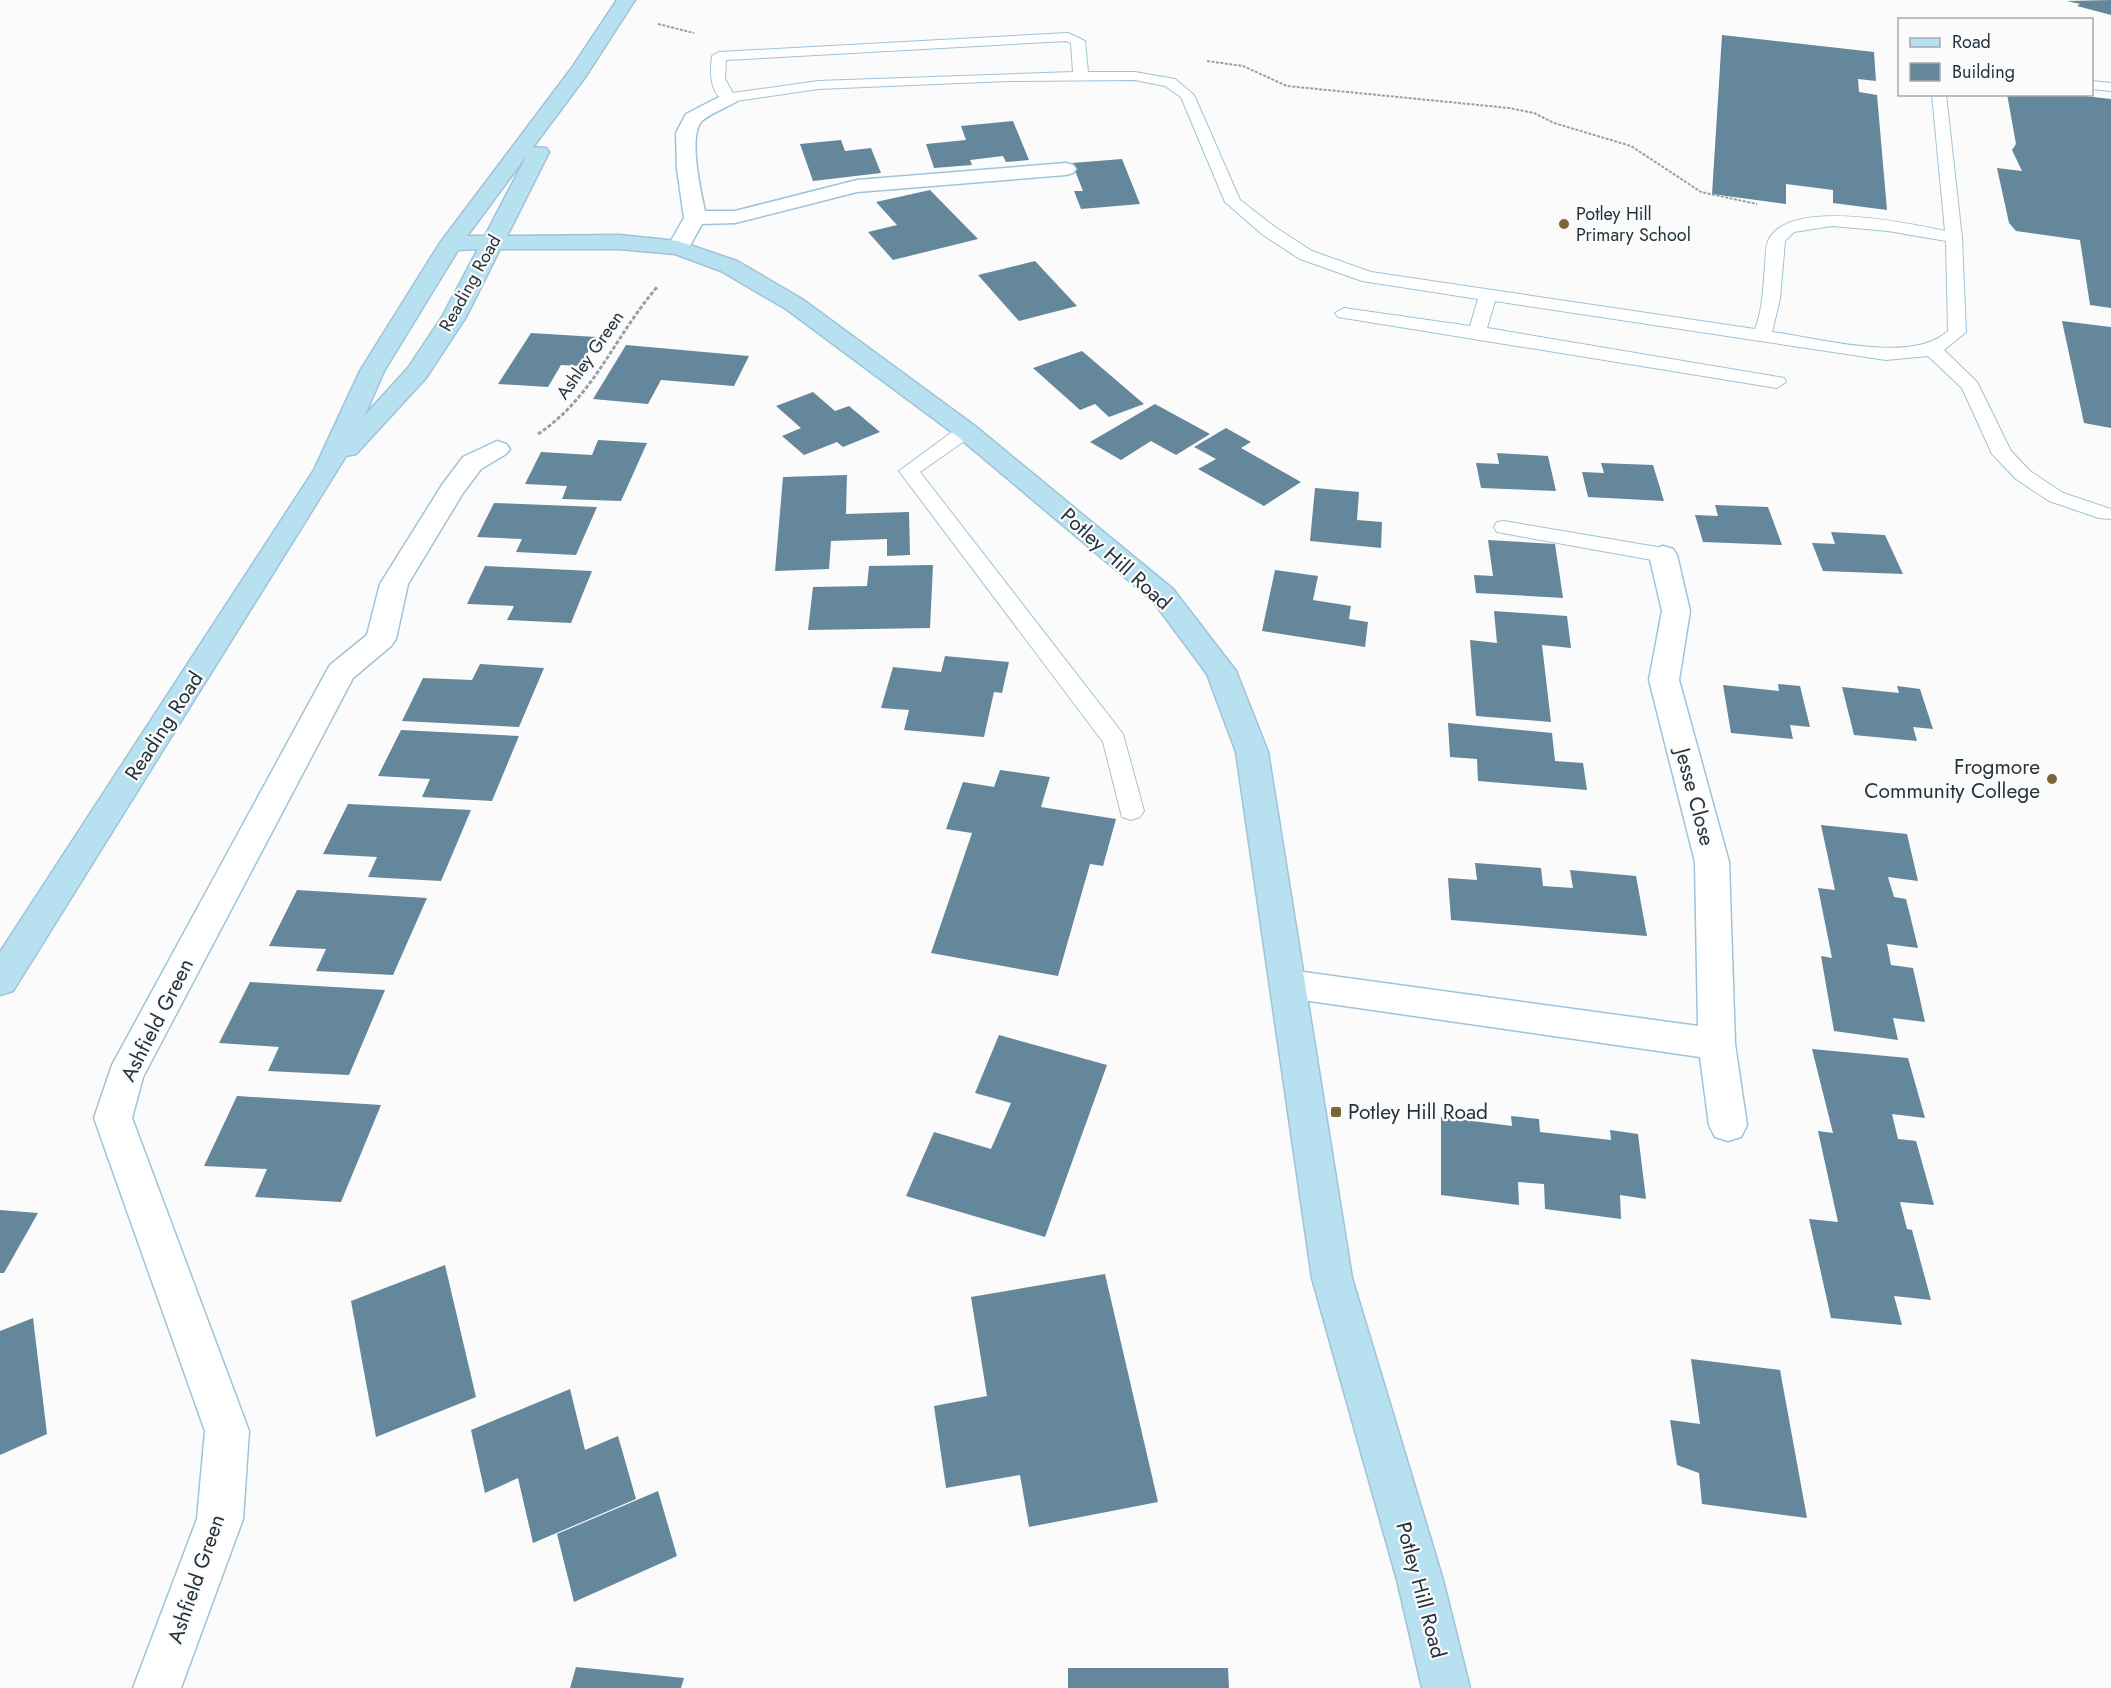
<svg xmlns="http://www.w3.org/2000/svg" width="2111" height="1688" font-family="Jost,sans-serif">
<rect width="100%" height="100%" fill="#fbfbfb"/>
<!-- building -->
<g fill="#64879b">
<polygon points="2111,0 2111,15 2077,6 2080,4 2067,1"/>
<polygon points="1722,35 1874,52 1876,81 1858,79 1859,92 1877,95 1887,210 1833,203 1833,190 1786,184 1786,204 1712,194"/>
<polygon points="2007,94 2067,94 2111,99 2111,308 2090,305 2080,240 2016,231 2009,223 1997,168 2022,171 2012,150 2016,144"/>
<polygon points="1013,121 1029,160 1006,162 1003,156 970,160 972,165 934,168 926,144 966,140 961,126"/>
<polygon points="841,140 845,151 871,148 881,173 813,181 800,144"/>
<polygon points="1122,159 1140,204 1081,209 1074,191 1083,191 1072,163"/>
<polygon points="930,190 978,239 893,260 868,232 897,225 876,202"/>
<polygon points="1035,261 1077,306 1019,321 978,275"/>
<polygon points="2062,321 2111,327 2111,428 2084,423"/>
<polygon points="531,333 596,337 580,366 561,365 548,387 498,384"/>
<polygon points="626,345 749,356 734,386 661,380 648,404 593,399"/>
<polygon points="1082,351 1144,404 1109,417 1095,404 1080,410 1033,368"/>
<polygon points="813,392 835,411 849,406 880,432 843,447 837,442 804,455 782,436 801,428 776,406"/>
<polygon points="1155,404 1210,434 1176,455 1151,441 1121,460 1090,442"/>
<polygon points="1226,428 1251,442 1241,448 1301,482 1264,506 1198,469 1216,459 1194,447"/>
<polygon points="598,440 647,443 621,501 562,499 567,486 525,484 541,452 592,455"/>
<polygon points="1497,453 1548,456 1556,491 1481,488 1476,463 1499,464"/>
<polygon points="1601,463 1653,465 1664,501 1588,497 1582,472 1604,473"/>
<polygon points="847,475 846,514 909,512 910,555 887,556 887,539 831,541 829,569 775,571 783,477"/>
<polygon points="1315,488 1359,492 1357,520 1382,522 1381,548 1310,541"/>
<polygon points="494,503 597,507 576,555 516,552 522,539 477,537"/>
<polygon points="1715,505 1768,507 1782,545 1703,542 1695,515 1718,516"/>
<polygon points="1831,532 1885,535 1903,574 1823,571 1812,543 1835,544"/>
<polygon points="1488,540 1555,544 1563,598 1476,593 1474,575 1493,576"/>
<polygon points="933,565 930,628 808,630 813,587 867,586 869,566"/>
<polygon points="485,566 592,571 571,623 507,620 514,606 467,604"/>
<polygon points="1275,570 1318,576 1313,600 1351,606 1349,619 1368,622 1365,647 1262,631"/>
<polygon points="1494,611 1567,616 1571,648 1542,645 1551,722 1476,716 1470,640 1497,643"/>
<polygon points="945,656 1009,662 1002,693 994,692 984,737 904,730 909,710 881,708 893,667 941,672"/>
<polygon points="480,664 544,668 519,727 402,721 423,678 472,680"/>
<polygon points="1778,684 1800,686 1810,727 1790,725 1793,739 1731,733 1723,685 1779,691"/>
<polygon points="1897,686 1920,689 1933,729 1913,727 1917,741 1854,735 1842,687 1899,693"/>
<polygon points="1448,723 1552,733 1555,761 1583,763 1587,790 1478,781 1477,759 1450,757"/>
<polygon points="401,730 519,736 492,801 422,797 430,779 378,776"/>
<polygon points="1000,770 1050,777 1041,807 1116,819 1103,866 1090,864 1058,976 931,953 972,833 946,829 963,782 994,787"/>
<polygon points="348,804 471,810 441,881 368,877 377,857 323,854"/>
<polygon points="1821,825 1907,834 1918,881 1888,877 1894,897 1906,899 1918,948 1887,944 1891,965 1913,968 1925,1022 1893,1018 1898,1040 1834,1031 1821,956 1832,958 1818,888 1835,890"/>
<polygon points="1475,863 1541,868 1543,886 1573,888 1570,870 1636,876 1647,936 1451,920 1448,878 1477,880"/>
<polygon points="297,890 427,898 393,975 316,971 326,949 269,946"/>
<polygon points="250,982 385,990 349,1075 268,1071 279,1047 219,1043"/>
<polygon points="999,1035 1107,1065 1045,1237 906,1196 934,1132 991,1149 1011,1103 975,1093"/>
<polygon points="1812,1049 1908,1058 1925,1118 1892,1114 1898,1139 1916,1141 1934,1205 1900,1202 1907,1229 1912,1230 1931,1300 1894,1296 1902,1325 1831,1318 1809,1219 1838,1222 1818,1131 1833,1133"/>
<polygon points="237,1096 381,1105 341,1202 255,1197 267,1169 204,1166"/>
<polygon points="1511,1116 1539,1119 1540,1132 1611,1140 1610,1130 1638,1134 1646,1199 1620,1195 1621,1219 1545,1209 1544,1184 1518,1182 1519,1205 1441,1195 1441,1117 1512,1126"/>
<polygon points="0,1210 38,1213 4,1273 0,1273"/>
<polygon points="445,1265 476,1397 376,1437 351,1301"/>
<polygon points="1105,1274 1158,1502 1029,1527 1020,1475 946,1488 934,1406 987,1396 971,1297"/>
<polygon points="33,1318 47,1434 0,1455 0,1331"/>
<polygon points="1691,1359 1780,1370 1807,1518 1702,1504 1699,1473 1677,1465 1670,1420 1700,1424"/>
<polygon points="570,1389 585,1450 618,1436 636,1499 533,1543 518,1478 485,1493 471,1430"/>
<polygon points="658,1491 677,1556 574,1602 557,1534"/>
<polygon points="576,1667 684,1678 681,1688 570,1688"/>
<polygon points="1068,1668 1228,1668 1229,1688 1068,1688"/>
</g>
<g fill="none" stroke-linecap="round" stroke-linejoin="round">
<defs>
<g id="lane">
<path d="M1068,33l17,8 3,31h47l40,7 19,16 46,105 35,27 37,24 59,21 384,57c8,-20 8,-42 10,-63 1,-9 0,-20 4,-27 22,-41 139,-16 176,-8l-13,-137h14l16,144 4,94 -22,18 33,32 34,69 19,20 33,22 48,16v10l-12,-1 -50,-17 -33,-22 -24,-25 -30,-66 -34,-32 -42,4 -391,-59 -8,27 297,50 2,4 -9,6 -439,-71 -3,-4 9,-5 126,18 8,-27 -116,-18 -62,-22 -37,-24 -38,-33 -44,-105 -16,-11 -30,-6 -127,1 -190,8 -89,13c-20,-5 -19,-30 -17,-46l7,-4zM1066,41l5,2 2,29 -255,9 -85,12 -8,-14 1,-19zM1832,226l56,5 58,10 2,90c-36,34 -130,7 -176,1l8,-33 5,-58 9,-9z"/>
<polygon points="2092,81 2111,83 2111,91 2092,89"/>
<polygon points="966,425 973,427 976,431 973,435 920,472 1123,734 1144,811 1140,817 1131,820 1122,817 1103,742 899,471 959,427"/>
<polygon points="1504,521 1663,548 1671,550 1674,555 1671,560 1663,562 1497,532 1494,527 1497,522"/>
</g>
<g id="street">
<path d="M729,92l10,6 -3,4c-11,6 -24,11 -33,18 -16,13 -2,72 2,91h30l122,-31 209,-17 7,2 3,4 -3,4 -7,2 -209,17 -122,31 -33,1 -16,29h-16l-3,-5 17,-30 -7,-49 -1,-36 10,-19z"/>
<polygon points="497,441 506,444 510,449 506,454 481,469 463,493 408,584 396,639 391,646 353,678 143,1077 132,1118 249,1431 243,1519 181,1688 133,1688 197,1519 205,1431 94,1118 112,1065 326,672 330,665 367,635 380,584 442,485 463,457"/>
<polygon points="1663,546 1673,549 1677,555 1690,611 1679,680 1729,862 1735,1044 1747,1125 1741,1137 1728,1141 1715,1137 1709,1125 1700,1057 1289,998 1276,994 1271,984 1276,974 1289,970 1698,1026 1695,862 1649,680 1662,611 1649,555 1653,549"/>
</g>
<path id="secondary" d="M617,0h18l-49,76 -53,71 13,1 3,4 -42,84 112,-1 59,6 59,20 65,38 173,127 198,163 63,82 32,81 84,526 91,302 27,108h-48l-25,-108 -85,-302 -76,-526 -29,-78 -54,-73 -196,-165 -171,-127 -65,-38 -46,-17 -56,-5h-119l-34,68 -40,61 -70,76 -10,2 -333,535 -13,4v-43l314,-482 46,-99 80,-128 131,-174zM527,155l-42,81h-18zM478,249l-36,68 -34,51 -43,47 19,-44 74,-121z"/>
</defs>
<!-- lane casing -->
<use href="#lane" stroke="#9fc3d9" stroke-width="2"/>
<!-- street casing -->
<use href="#street" stroke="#9fc3d9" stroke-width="3"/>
<!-- secondary casing -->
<use href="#secondary" stroke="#9fc3d9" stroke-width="3"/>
<!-- path-far1 -->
<g stroke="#99a0a4" stroke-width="2" stroke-dasharray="3 1.5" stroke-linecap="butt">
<polyline points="658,24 694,33"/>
<polyline points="1207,61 1243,66 1287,86 1509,108 1534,113 1554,123 1631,146 1701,192 1757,204"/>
</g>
<!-- path -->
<path stroke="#99a0a4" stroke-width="3" stroke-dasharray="4 2" stroke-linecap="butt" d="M538,434c56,-37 77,-99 120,-148"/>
<!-- lane -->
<use href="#lane" fill="#fff" fill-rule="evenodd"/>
<!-- street -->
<use href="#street" fill="#fff" fill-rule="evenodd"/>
<!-- secondary -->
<use href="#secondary" fill="#b7e0f0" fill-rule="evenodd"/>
</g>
<!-- markers -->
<g fill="#7c6535" stroke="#fbfbfb" stroke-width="2">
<circle cx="1564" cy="224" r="6"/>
<circle cx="2052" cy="779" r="6"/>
<rect x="1330" y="1106" width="12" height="12" rx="3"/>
</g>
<g text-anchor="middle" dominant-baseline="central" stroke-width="4.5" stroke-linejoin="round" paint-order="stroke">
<!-- far-poi labels -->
<g font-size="18" fill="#25343c" stroke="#fbfbfb" text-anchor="start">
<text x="1576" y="214">Potley Hill<tspan x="1576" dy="21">Primary School</tspan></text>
</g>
<!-- far-street labels -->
<g font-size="18" fill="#25343c" stroke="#fbfbfb">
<text transform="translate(470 283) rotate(-61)">Reading Road</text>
<text transform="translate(590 355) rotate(-55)">Ashley Green</text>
</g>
<!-- street labels -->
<g font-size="21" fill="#25343c" stroke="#fbfbfb">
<text transform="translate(1116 559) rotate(42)">Potley Hill Road</text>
<text transform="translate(164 726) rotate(-57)">Reading Road</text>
<text transform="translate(1695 797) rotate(75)">Jesse Close</text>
<text transform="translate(157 1020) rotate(-63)">Ashfield Green</text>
<text transform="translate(196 1579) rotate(-71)">Ashfield Green</text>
<text transform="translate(1421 1590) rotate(75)">Potley Hill Road</text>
</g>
<!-- poi labels -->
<g font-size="21" fill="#25343c" stroke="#fbfbfb" text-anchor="end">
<text x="2040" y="767">Frogmore<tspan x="2040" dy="24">Community College</tspan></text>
<text x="1348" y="1112" text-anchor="start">Potley Hill Road</text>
</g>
</g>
<!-- legend -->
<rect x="1898" y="18" width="195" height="78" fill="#fbfbfb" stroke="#a5abaf" stroke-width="1.5"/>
<rect x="1910" y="38" width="30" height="9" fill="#b7e0f0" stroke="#a5abaf" stroke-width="1.5"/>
<text x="1952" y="48" font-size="18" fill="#25343c">Road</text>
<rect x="1910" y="63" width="30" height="18" fill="#64879b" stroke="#a5abaf" stroke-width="1.5"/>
<text x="1952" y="78" font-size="18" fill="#25343c">Building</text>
</svg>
